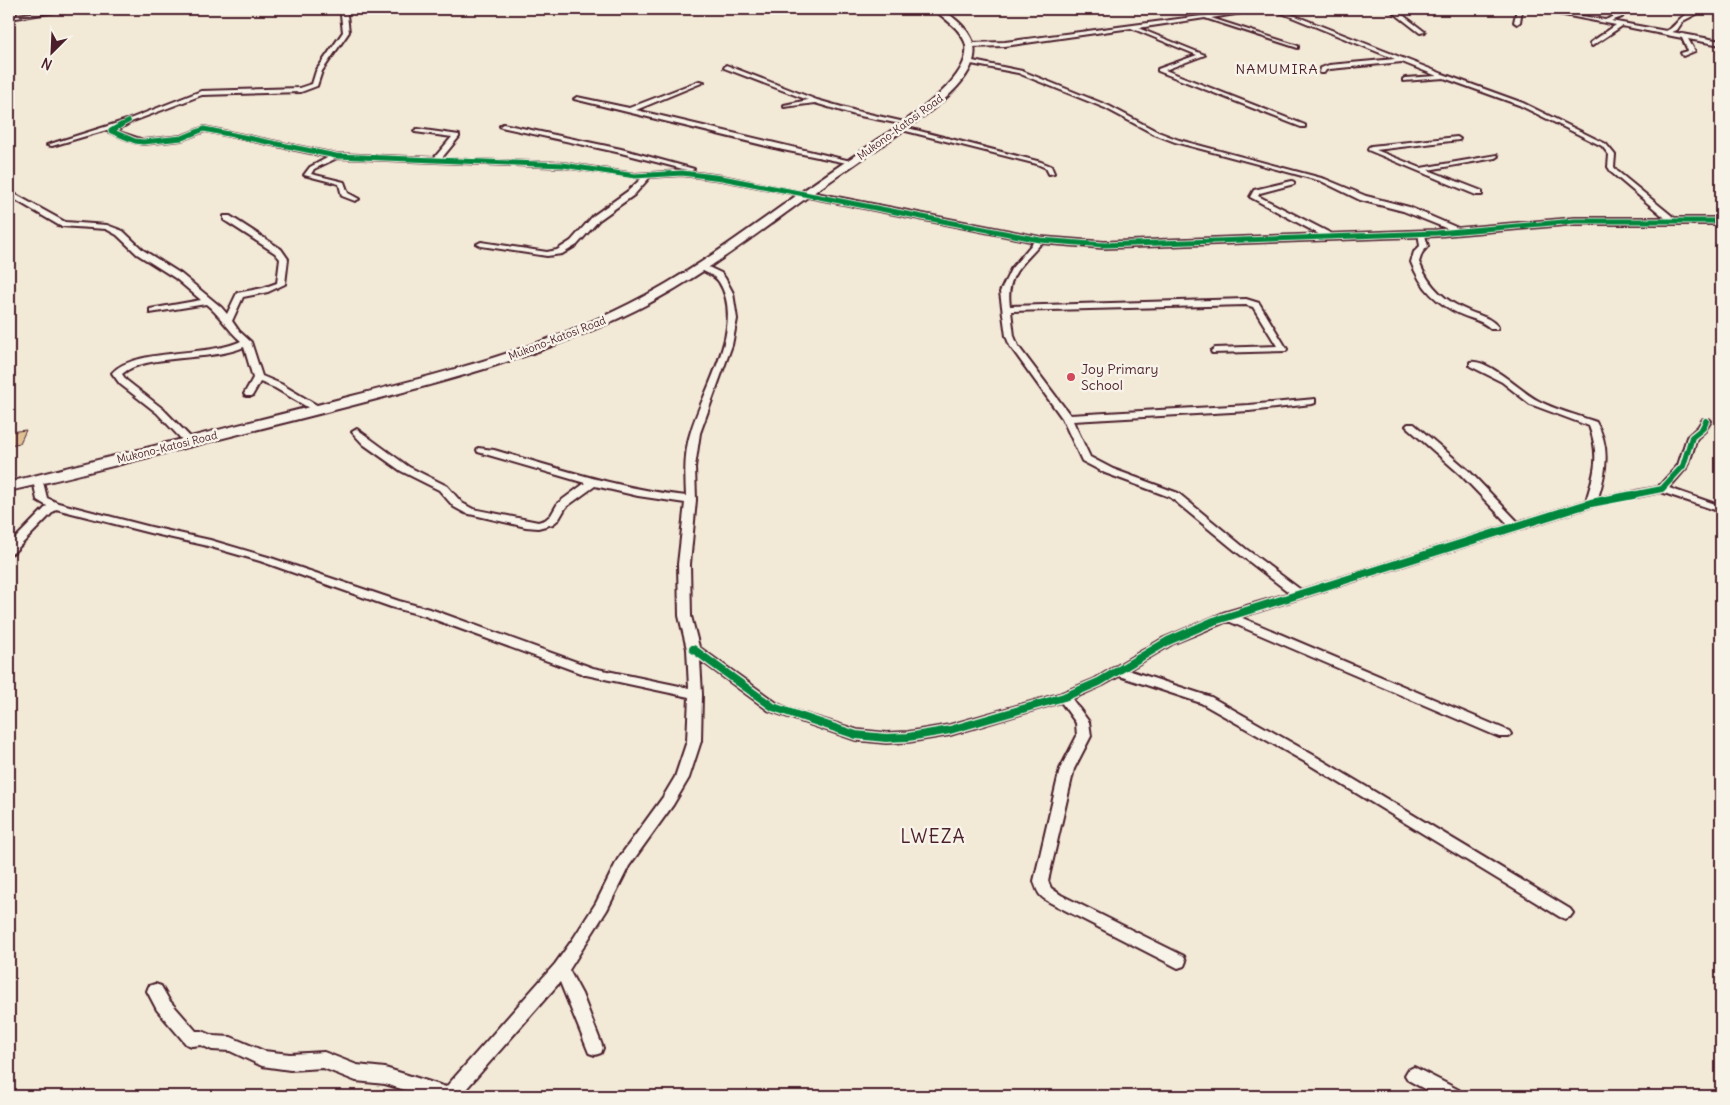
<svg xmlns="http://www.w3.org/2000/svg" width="1730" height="1105" font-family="Delius,sans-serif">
<rect width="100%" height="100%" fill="#f2e9d7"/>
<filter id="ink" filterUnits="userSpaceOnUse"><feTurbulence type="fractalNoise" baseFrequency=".02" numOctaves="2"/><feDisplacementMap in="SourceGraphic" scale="10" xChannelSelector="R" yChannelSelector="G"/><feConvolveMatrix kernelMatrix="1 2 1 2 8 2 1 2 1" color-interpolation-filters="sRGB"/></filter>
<g filter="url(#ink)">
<!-- building -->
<polygon fill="#e0c193" stroke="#4a1f2b" points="26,430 20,443 9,445 9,432"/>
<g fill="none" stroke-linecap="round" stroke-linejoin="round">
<defs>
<g id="minor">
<polygon points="64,9 76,9 9,19 9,16"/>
<polygon points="344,9 349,9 347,15 349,32 322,71 317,86 301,92 202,95 131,122 116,131 143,140 181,136 204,127 336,154 434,158 452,137 415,132 414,131 417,129 459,135 459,137 441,159 563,163 635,174 682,171 722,176 810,194 806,196 722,180 682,175 650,177 634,195 599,220 577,245 562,254 547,256 481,246 477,244 481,242 547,252 557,250 571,241 593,216 628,191 642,178 563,167 337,158 314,169 311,174 344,182 348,193 359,199 355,201 342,196 339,184 304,175 310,167 329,157 205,131 182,140 143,144 133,142 109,132 108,131 110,129 52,146 47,145 127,120 201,91 300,88 312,84 316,71 343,32 341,15"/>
<polygon points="911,9 942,9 939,11"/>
<polygon points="1254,9 1266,9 1211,18 1298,46 1298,48 1205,18 1138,28 1205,55 1165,70 1305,125 1305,127 1301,127 1158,71 1158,69 1197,55 1131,28 1005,46 970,47 967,45 970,43 1005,42"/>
<polygon points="1272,9 1278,9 1443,74 1523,103 1606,144 1615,155 1614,167 1617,171 1677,220 1670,222 1612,173 1608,167 1609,155 1602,146 1519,105 1444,78 1403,81 1403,79 1405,78 1437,76 1402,62 1330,69 1326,70 1324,73 1320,73 1321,68 1329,65 1395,59"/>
<polygon points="1389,9 1395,9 1425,32 1420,33"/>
<polygon points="1517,9 1522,9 1520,22 1517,24 1514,22"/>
<path d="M1533,9h10l62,11 13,-5 5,-6h4l-5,8 -11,4 55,10c7,-3 8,-6 13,-11 5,-6 19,-11 27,-11l-23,12 -6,9 -5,2 49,9v4l-33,-6 7,12 -12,5 -2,-3 7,-2 -6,-13 -60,-12 -30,20 -2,-3 26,-18z"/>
<polygon points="968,60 1022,71 1109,106 1158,132 1179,140 1325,179 1366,196 1409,207 1465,231 1458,233 1403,211 1360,200 1321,181 1175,142 1154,134 1105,108 1018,73 966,63"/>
<polygon points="726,65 817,100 856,111 909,123 906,125 855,115 815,103 784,107 784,105 808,100 724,68"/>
<polygon points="699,81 704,82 636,110 855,162 852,164 783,150 574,99 577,97 629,108"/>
<polygon points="503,124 621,149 694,169 691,171 621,153 501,127 500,126"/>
<polygon points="900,126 1041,162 1051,166 1054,173 1049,174 1046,168 1037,164 898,129 897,128"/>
<polygon points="1457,137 1460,139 1459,140 1376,150 1421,168 1497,155 1498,156 1495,158 1428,170 1482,191 1482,195 1476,195 1368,150 1369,147 1371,146"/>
<polygon points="1292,181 1294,182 1294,184 1260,193 1258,196 1334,235 1334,239 1328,239 1250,197 1254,190"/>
<path d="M9,191l56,31 42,3 16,6 20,19 38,24 40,33 6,7 10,-21 26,-5 14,-5 3,-24 -5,-6 -51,-33v-4h6l51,33 7,10 -3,25 -17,8 -25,5 -11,24 7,10 12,11 11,34 19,8 39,23 2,2 -2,2h-6l-39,-23 -15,-6 -8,14h-6l-2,-2 9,-16 -9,-31c-33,15 -99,6 -122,27l4,6 37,29 32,33 -1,2h-8l-29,-31 -37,-29 -8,-11c22,-25 96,-16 129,-32 -13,-11 -21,-26 -35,-37l-56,9v-4l51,-9 -26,-22 -38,-24 -20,-19 -11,-6 -46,-3 -51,-30z"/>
<path d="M1418,232h6l4,14 -6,7 -3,9c10,25 27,40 52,50 10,4 20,6 27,15l-1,2h-6c-8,-8 -19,-10 -29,-14 -25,-11 -41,-27 -51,-53l3,-10 6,-6z"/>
<path d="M1037,238l7,2c-19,23 -39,33 -34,66l236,-7 13,4 28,46 -1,2 -74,2 -1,-2 4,-3 62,-2 -24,-39 -7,-2 -235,6 3,25 4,10 52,69 179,-10 66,-6v4l-3,1 -63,7 -176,10 17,36 23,12 65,24 68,56 55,41 208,-65 -48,-50 -53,-47 -2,-2 2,-2h6l55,47 49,51 68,-21c9,-29 14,-46 3,-75l-59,-22 -28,-22 -32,-16v-4c19,-3 51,30 67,38 18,10 40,15 59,22 15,25 10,50 2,76l60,-11 20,-22 9,-28 11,-10 5,-8h6l2,2 -6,10 -8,7 -9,28 -19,22 52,18v6l-60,-20 -68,14 -353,111 269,114 2,3 -2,3h-10l-271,-116 -56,23 -44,26 83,27 104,59 255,153 3,4 -3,4 -5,2 -5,-2 -255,-155 -104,-59 -82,-27 -16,9 -31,14 17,23 2,14 -17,33 -26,112 3,7 10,7 123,61 2,5 -2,5 -6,2 -127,-65c-12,-7 -13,-9 -17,-22l26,-112 17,-33 -1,-13 -15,-21 -111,33 -42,7 -22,1 -30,-3 -88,-30 -68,-50 2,34 -1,47 -12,37 -16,27 -44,61 -22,44 -38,60 13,24 21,54 -2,5 -6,2 -6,-2 -29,-71 -100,114h-35l-40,-12 -29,-3 -33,-13 -33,2 -28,-4 -32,-15 -18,-1 -11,-5 -9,1 -6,-2 -29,-34 -10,-19 2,-5 6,-2 6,2 8,14 27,31h6l12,5 17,1 33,14 26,3 34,-2 33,13 28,3 61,19 109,-123 18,-25 23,-36 22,-44 45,-62 12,-20 12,-36 2,-44 -103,-22 -161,-59 -34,-9 -131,-46 -56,-16 -54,-12 -94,-24 -43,44 -4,1v-9l38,-39 -10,-6 -4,-20 1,-2h8l5,20 11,5 93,24 59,13 58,17 131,44 34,9 160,58 96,20 -2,-39 -8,-33 -1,-52 7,-61 -47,-7 -43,-10 -29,21 -7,12 -6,5 -15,4 -12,-1 -61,-14 -11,-6 -15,-17 -38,-19 -38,-27 -11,-12 5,-3 52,38 38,19 15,17 11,6 65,13 7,-2 6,-5 7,-12 27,-20 -107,-31 -1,-2 1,-2 16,2c64,18 126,39 192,46 -1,-21 -2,-44 5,-65 13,-43 55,-106 28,-149 -5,-8 -15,-9 -22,-15l7,-2 17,8 4,5 8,15 4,26 -5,26 -32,88 -5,34 1,33 -6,64 1,52 8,31 79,57 14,6 65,20 29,3 22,-1 42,-7 109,-31 36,-15 69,-41 59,-25 67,-20 -52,-40 -68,-56 -65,-24 -23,-12 -20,-43 -52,-72 -4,-10 -6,-44 11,-23z"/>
<polygon points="1414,1067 1459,1090 1462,1096 1437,1096 1408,1080 1405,1075 1408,1070"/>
</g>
<polygon id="tertiary" points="806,191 1040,237 1104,242 1437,230 1575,218 1721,218 1721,224 1575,224 1437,236 1104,248 1040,243 803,196 801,194"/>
<path id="secondary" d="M934,9h8c12,9 25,18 31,33 13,38 -60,81 -85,99 -31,22 -63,43 -94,66 -51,37 -102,75 -158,103 -109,54 -232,82 -349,112 -93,23 -185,48 -278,69v-9c112,-28 224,-55 335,-84 97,-24 196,-49 285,-94 56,-28 107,-65 157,-101 26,-19 53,-37 80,-55 26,-19 112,-68 99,-106 -6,-15 -20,-22 -31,-33z"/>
</defs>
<!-- minor casing -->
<use href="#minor" stroke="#4a1f2b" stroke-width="4"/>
<!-- tertiary casing -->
<use href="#tertiary" stroke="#4a1f2b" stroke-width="4"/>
<!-- secondary casing -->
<use href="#secondary" stroke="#4a1f2b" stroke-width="4"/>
<!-- minor -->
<use href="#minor" fill="#f7f3e8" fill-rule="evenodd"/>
<!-- tertiary -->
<use href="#tertiary" fill="#f7f3e8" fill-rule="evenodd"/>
<!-- secondary -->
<use href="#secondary" fill="#f7f3e8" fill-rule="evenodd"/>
<defs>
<polyline id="cycleway-far3" points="119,126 129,121"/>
<polyline id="cycleway-far2" points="121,125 111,131 135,141 143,142 182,138 204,129 336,156 563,165 635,176 682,173 722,178 1040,240 1104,245 1437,233 1575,221 1721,221"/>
<polyline id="cycleway-far1" points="1627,496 1662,489 1683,466 1692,437 1702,429 1706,421"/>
<polyline id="cycleway" points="693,649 773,707 856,735 886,738 908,737 950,730 1064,697 1099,682 1168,641 1214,621 1591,503 1633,495"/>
</defs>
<!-- cycleway-far3 casing -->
<use href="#cycleway-far3" stroke="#f7f3e8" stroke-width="5.5"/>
<!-- cycleway-far2 casing -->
<use href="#cycleway-far2" stroke="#f7f3e8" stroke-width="7"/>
<!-- cycleway-far1 casing -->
<use href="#cycleway-far1" stroke="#f7f3e8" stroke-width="9"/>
<!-- cycleway casing -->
<use href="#cycleway" stroke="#f7f3e8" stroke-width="11"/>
<!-- cycleway-far3 -->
<use href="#cycleway-far3" stroke="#00873e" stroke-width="4"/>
<!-- cycleway-far2 -->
<use href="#cycleway-far2" stroke="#00873e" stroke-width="5"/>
<!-- cycleway-far1 -->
<use href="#cycleway-far1" stroke="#00873e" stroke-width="6"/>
<!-- cycleway -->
<use href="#cycleway" stroke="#00873e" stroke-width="8"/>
</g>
</g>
<!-- markers -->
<circle fill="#d1495b" stroke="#f7f3e8" stroke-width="2" cx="1071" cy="377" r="5"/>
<g text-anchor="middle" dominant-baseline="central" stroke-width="5" stroke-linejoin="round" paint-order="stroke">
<!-- far-street labels -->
<g font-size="11" fill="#4a1f2b" stroke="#f7f3e8">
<text transform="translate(900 127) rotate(-36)">Mukono-Katosi Road</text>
<text transform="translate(557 338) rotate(-21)">Mukono-Katosi Road</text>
<text transform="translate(167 447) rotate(-14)">Mukono-Katosi Road</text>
</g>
<!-- far-quarter labels -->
<g font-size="14" letter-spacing="1" fill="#4a1f2b" stroke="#f7f3e8">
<text x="1277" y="69">NAMUMIRA</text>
</g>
<!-- poi labels -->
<g font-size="14" fill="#4a1f2b" stroke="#f7f3e8" text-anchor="start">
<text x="1081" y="369">Joy Primary<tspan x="1081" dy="16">School</tspan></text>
</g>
<!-- near-quarter labels -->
<g font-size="19" letter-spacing="1" fill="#4a1f2b" stroke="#f7f3e8">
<text x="933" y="836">LWEZA</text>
</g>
</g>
<!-- margin -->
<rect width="1730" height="1105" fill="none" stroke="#f7f3e8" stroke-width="30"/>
<rect x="15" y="15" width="1700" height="1075" fill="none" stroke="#4a1f2b" stroke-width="2" filter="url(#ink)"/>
<!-- north arrow -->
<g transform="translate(52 52) rotate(204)" stroke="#f7f3e8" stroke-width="4" paint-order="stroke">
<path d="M0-4L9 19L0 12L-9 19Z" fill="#4a1f2b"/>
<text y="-8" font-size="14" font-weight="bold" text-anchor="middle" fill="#4a1f2b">N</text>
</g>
</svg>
